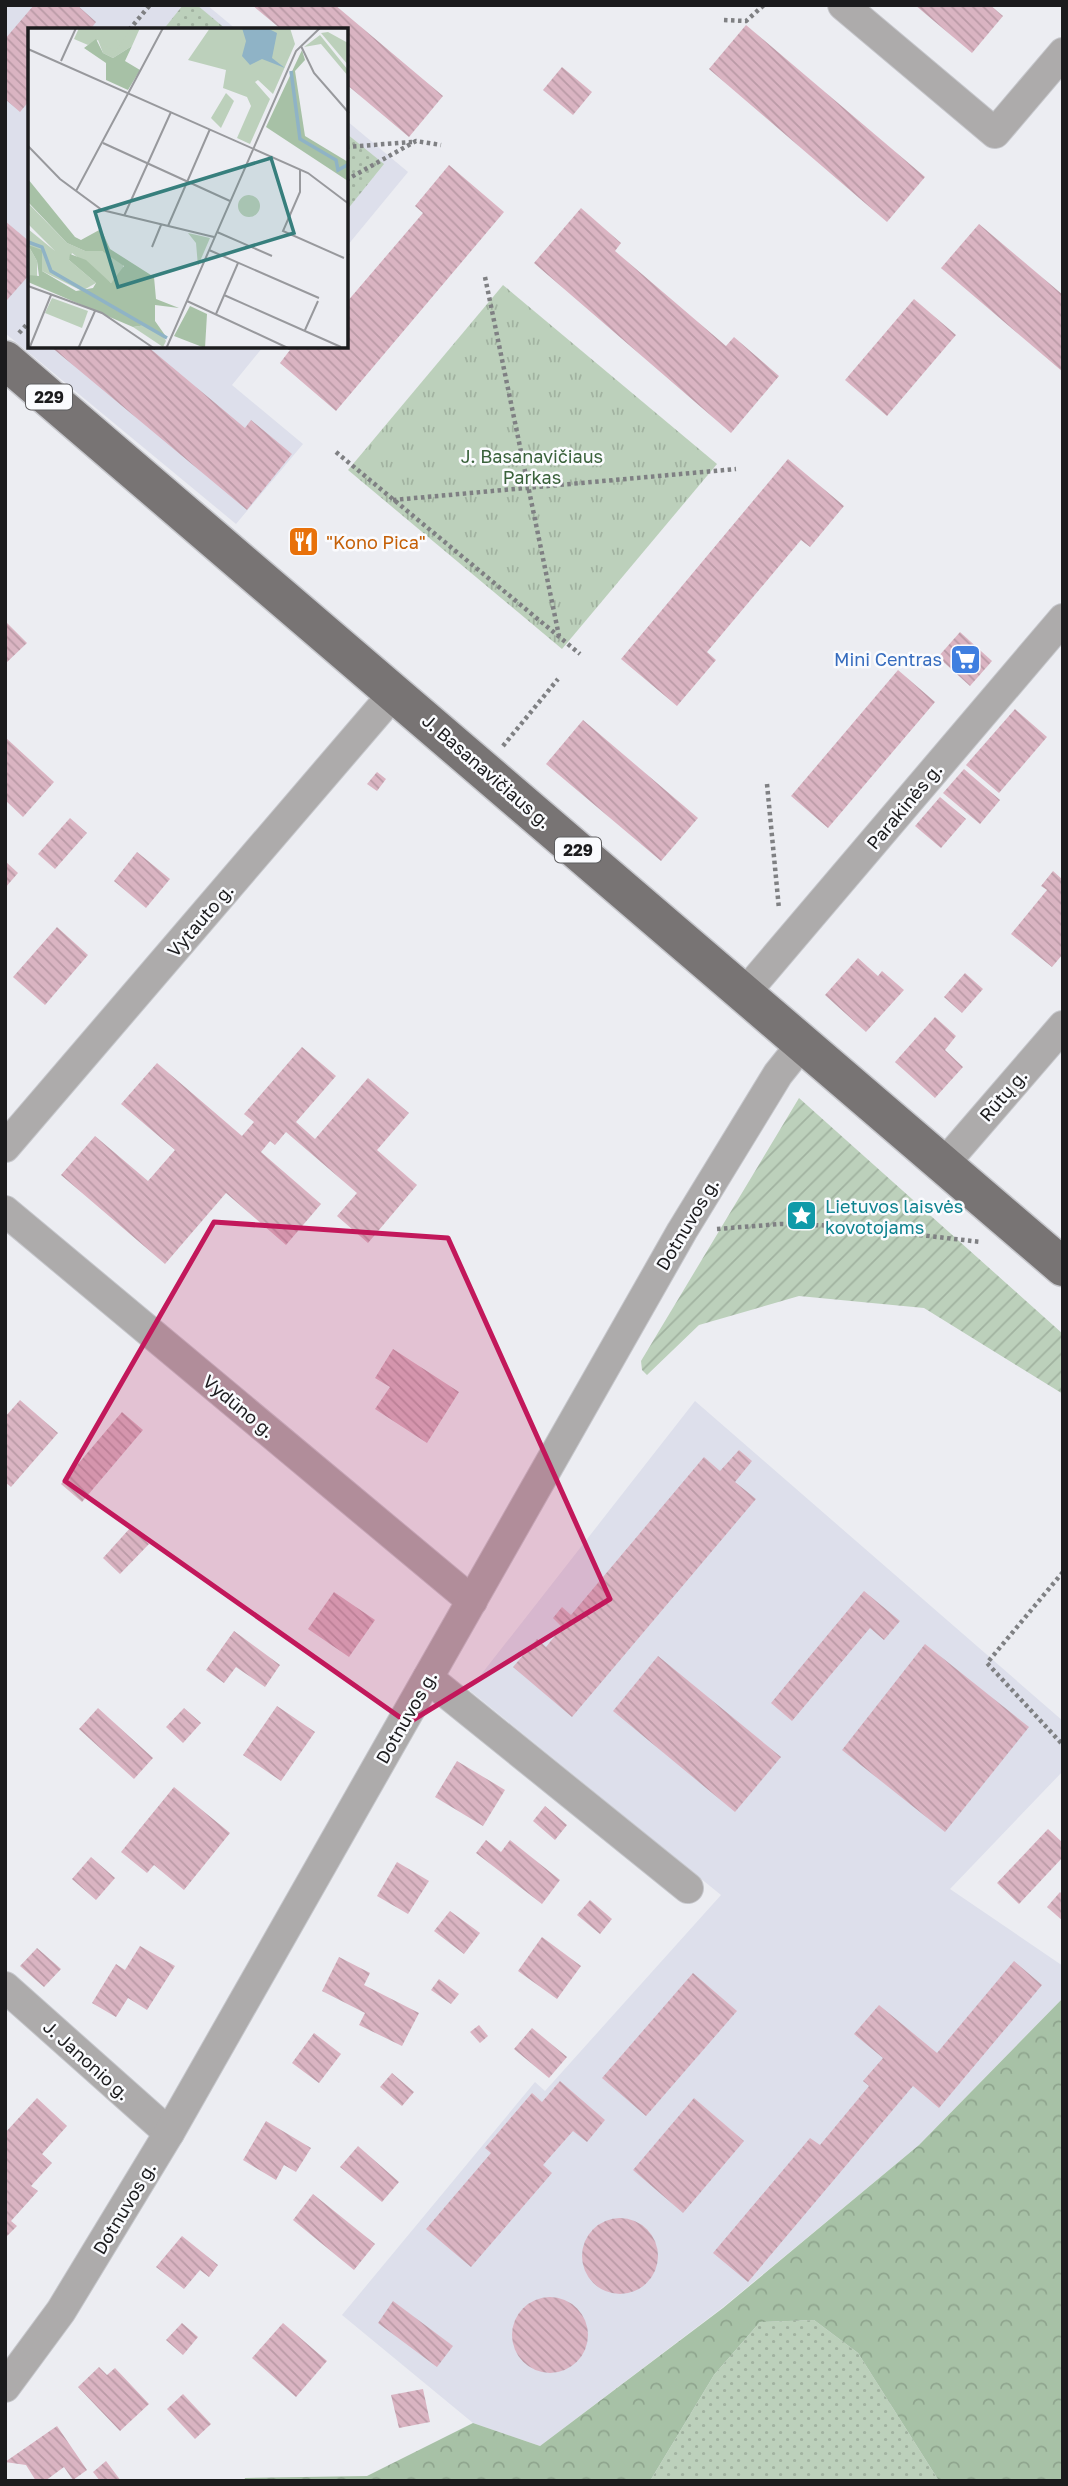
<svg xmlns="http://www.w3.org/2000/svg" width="1068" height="2486" font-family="'Golos Text',sans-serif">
<defs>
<pattern id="grass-dots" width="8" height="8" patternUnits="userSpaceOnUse" patternTransform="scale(1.75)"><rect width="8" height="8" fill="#bcd0bb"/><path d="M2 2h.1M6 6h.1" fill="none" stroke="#a1b2a0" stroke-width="1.8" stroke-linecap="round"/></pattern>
<pattern id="forest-crowns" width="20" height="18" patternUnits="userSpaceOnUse" patternTransform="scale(1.75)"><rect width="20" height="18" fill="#a7c1a6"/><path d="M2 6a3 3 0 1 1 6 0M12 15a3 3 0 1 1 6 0" fill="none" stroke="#8fa58e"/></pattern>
<pattern id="park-tufts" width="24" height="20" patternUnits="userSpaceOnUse" patternTransform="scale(1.75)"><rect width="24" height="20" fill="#bcd0bb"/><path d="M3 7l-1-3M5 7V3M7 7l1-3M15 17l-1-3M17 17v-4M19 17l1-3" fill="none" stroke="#a1b2a0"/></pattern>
<pattern id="garden-furrows" width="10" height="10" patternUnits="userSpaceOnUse" patternTransform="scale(1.75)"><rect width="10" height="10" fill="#bcd0bb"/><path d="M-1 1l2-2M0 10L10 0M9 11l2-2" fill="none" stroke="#a1b2a0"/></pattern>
<pattern id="building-back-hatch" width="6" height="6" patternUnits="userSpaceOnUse" patternTransform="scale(1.75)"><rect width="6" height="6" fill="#dab4c2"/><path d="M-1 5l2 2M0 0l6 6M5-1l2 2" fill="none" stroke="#ba9aa6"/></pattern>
</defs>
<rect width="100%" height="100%" fill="#ecedf2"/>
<!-- built -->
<g fill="#dddfeb">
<polygon points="5,5 207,5 237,30 30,30 30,346 263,347 232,385 303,444 236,524 5,333"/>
<polygon points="347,121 408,172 347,246"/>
<polygon points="695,1401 1063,1721 1063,1771 950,1889 1063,1966 1063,1998 919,2145 722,2308 540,2446 473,2423 342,2315 535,2082 545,2091 721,1895 469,1690"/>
</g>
<!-- grass -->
<g fill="url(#grass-dots)">
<polygon points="183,5 197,5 227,30 163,30"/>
<polygon points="347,134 384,164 347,210"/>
<polygon points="814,2320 858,2353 939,2481 650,2481 714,2375 760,2322"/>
</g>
<!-- forest -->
<polygon fill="url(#forest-crowns)" points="1063,1998 1063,2481 939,2481 858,2353 814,2320 760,2322 714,2375 650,2481 244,2481 245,2478 367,2476 473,2423 540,2446 723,2308 919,2145"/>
<!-- park -->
<polygon fill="url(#park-tufts)" points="503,285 717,464 562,649 348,470"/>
<!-- garden -->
<polygon fill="url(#garden-furrows)" points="799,1098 1063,1334 1063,1394 924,1308 799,1296 699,1325 647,1375 642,1370 641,1361"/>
<!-- building -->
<g fill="url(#building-back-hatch)">
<polygon points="34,5 77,5 96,22 90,30 30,30 30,100 20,112 5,99 5,39"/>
<polygon points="252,5 335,5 443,96 409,137 346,84 346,30 282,30"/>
<polygon points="915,5 990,5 1003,16 972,53"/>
<polygon points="746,25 925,177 887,222 709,69"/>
<polygon points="562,67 592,92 573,115 543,90"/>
<polygon points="449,165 504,212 336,411 280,363 293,346 346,346 346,303 423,213 415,206"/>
<polygon points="581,208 621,243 615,251 726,346 734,337 779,376 731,433 534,263"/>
<polygon points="5,221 30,242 30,274 7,300"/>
<polygon points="979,224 1063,295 1063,372 941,268"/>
<polygon points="914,299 956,335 887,416 845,380"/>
<polygon points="50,346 147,346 245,428 251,420 292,454 247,510"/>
<polygon points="788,459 844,506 810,547 801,540 707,652 716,660 677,706 621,659"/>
<polygon points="5,621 27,643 5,664"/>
<polygon points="960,632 992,661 970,686 938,657"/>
<polygon points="898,670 935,702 828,828 791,796"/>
<polygon points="1015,709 1047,737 999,793 966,765"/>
<polygon points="583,720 698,818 661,861 546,764"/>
<polygon points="5,737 54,782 23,817 5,800"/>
<polygon points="964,769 1000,800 980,824 943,793"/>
<polygon points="377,772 386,779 377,791 367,784"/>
<polygon points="940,797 966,819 941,848 915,826"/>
<polygon points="70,818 87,833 55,869 38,854"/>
<polygon points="137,852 170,879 146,908 114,881"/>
<polygon points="5,861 18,873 5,888"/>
<polygon points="1053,871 1063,880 1063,954 1052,967 1011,934 1047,890 1041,886"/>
<polygon points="57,927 88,955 45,1005 13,977"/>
<polygon points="858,958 878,976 882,971 904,990 866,1032 825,995"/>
<polygon points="965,973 983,989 962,1013 944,997"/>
<polygon points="935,1017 956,1036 945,1050 963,1067 935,1098 895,1062"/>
<polygon points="302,1047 336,1076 296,1122 315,1139 368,1078 409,1113 377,1150 417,1185 368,1243 337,1216 357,1193 286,1132 275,1145 270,1141 261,1152 321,1204 286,1245 226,1193 165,1264 61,1175 95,1136 148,1181 175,1150 121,1104 157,1063 242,1136 254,1122 244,1114"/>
<polygon points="393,1349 459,1392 427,1443 375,1409 390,1387 375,1378"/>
<polygon points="20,1400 58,1433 11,1487 5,1482 5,1417"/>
<polygon points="122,1412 143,1430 82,1502 61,1484"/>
<polygon points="739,1450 752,1461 735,1482 756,1499 572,1717 513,1667 537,1639 546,1647 562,1627 553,1618 562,1607 571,1615 704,1457 720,1471"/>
<polygon points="131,1527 149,1544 120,1574 103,1558"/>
<polygon points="864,1591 900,1621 884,1640 870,1628 792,1721 771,1703"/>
<polygon points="334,1592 375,1620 349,1657 308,1629"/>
<polygon points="234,1631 280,1665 265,1687 236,1667 224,1683 206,1670"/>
<polygon points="925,1644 1029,1727 945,1832 842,1750"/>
<polygon points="658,1656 781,1757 735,1812 613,1711"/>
<polygon points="277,1706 315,1732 281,1781 243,1755"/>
<polygon points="98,1708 153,1758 134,1779 79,1729"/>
<polygon points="184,1708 201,1723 183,1743 166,1727"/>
<polygon points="457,1761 505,1790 483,1826 435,1797"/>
<polygon points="174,1787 230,1833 184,1890 154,1865 147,1873 121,1852"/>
<polygon points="545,1806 567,1825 555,1840 533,1821"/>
<polygon points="1048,1829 1063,1843 1063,1857 1019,1904 997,1883"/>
<polygon points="486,1840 501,1852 510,1840 560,1880 542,1904 476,1853"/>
<polygon points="91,1857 115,1878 96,1900 72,1879"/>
<polygon points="397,1862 429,1881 408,1914 377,1896"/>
<polygon points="1060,1892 1063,1895 1063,1921 1047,1907"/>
<polygon points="590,1900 612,1919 600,1934 577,1915"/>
<polygon points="450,1911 480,1933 464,1954 434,1931"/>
<polygon points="542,1937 581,1966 557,1999 518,1971"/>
<polygon points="140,1946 175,1966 147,2010 128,1998 116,2017 92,2003 116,1964 125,1970"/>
<polygon points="37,1948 61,1969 44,1987 20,1966"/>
<polygon points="339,1957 370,1973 364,1985 419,2013 402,2046 359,2025 365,2013 322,1991"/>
<polygon points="1014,1961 1042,1985 939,2108 913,2086 748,2282 713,2253 810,2138 820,2145 869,2086 863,2081 883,2058 854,2034 879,2005 937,2053"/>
<polygon points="693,1973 737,2011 646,2116 602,2078"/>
<polygon points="439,1979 459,1994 451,2004 431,1990"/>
<polygon points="479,2025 488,2036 480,2043 470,2032"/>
<polygon points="532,2028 567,2057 549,2078 514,2049"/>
<polygon points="314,2033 341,2054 319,2083 292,2063"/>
<polygon points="392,2073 414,2092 402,2106 380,2087"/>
<polygon points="560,2081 605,2120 587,2142 573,2131 543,2165 552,2173 471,2267 426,2229 491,2153 485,2148 532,2093 542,2102"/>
<polygon points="37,2098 67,2126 42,2154 52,2163 31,2186 38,2191 11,2221 17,2226 5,2238 5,2133"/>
<polygon points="694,2098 744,2141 683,2213 633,2170"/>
<polygon points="266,2121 311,2148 296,2172 284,2165 276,2180 243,2160"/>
<polygon points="358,2146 399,2182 382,2202 340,2167"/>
<polygon points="313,2194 375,2244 354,2270 293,2220"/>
<circle cx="620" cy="2256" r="38"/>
<polygon points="182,2236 218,2265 209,2277 200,2270 184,2289 156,2267"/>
<circle cx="550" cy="2335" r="38"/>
<polygon points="393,2301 453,2346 437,2367 378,2323"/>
<polygon points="182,2323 198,2337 183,2355 166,2340"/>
<polygon points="283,2323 327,2361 296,2397 252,2358"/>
<polygon points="99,2367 107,2375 115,2368 149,2404 120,2431 78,2387"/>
<polygon points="423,2389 430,2422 399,2428 391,2395"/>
<polygon points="183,2394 211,2424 195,2439 167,2409"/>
<polygon points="57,2426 87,2470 73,2480 64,2467 45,2481 36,2481 26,2465 5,2462"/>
<polygon points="106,2461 121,2481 100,2481 93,2472"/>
</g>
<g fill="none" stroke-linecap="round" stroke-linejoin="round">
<defs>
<g id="street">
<polyline points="843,5 995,133 1063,53"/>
<polyline points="745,993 1063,619"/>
<polyline points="5,1147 395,692"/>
<polyline points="944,1164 1063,1026"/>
<polyline points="5,1211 472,1601"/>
<polyline points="428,1678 688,1888"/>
<polyline points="5,1987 169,2133"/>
<polyline points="5,2387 61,2311 169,2133 682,1231 778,1074 802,1044"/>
</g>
<polyline id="primary" points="5,360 1063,1267"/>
</defs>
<!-- street casing -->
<use href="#street" stroke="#c6c7cc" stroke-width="32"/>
<!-- primary casing -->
<use href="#primary" stroke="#c6c7cc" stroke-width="41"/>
<!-- path -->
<g stroke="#7f8083" stroke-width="4.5" stroke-dasharray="3.5 3.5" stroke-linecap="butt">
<polyline points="724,20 746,21 764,5"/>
<polyline points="129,30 150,5"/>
<polyline points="346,147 412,142"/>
<polyline points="346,180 416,141 441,145"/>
<polyline points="346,254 348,256"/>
<polyline points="485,277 559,636"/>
<polyline points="19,333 30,321"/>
<polyline points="336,452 580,654"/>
<polyline points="393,500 736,469"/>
<polyline points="503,746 558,679"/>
<polyline points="767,784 779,909"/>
<polyline points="717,1229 780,1224 841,1226 981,1242"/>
<polyline points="1063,1572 987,1663 1063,1745"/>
</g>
<!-- street -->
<use href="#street" stroke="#adabab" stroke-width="30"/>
<!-- primary -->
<use href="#primary" stroke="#787474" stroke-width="38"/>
</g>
<!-- marked area -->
<path fill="#c2185b" fill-opacity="0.2" stroke="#c2185b" stroke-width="5" stroke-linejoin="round" d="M214,1222l234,16 162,361 -202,124 -343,-242z"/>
<!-- icons -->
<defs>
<symbol id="restaurant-square" viewBox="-11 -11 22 22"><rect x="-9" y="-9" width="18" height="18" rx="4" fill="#e8710a" stroke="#fafbfe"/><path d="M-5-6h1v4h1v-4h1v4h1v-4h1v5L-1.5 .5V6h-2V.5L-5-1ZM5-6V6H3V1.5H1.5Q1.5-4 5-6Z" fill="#fff"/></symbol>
<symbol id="supermarket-square" viewBox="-11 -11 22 22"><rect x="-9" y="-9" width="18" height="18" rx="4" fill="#3f7fe0" stroke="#fafbfe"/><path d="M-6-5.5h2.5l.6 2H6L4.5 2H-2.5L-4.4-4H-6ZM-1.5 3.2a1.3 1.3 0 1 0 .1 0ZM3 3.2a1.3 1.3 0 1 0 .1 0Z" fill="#fff"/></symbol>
<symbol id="sight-square" viewBox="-11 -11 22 22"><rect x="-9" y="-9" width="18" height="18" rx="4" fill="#0f9aa8" stroke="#fafbfe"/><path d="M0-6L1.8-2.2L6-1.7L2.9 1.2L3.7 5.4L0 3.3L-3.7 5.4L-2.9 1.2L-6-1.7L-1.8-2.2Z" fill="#fff"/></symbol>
</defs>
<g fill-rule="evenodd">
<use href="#restaurant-square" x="286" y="524" width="35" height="35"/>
<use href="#supermarket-square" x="948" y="642" width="35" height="35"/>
<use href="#sight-square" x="784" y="1198" width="35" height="35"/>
</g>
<g text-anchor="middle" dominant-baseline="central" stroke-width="5" stroke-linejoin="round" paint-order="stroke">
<!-- shield labels -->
<g fill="#fafbfe" stroke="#5e5e60" stroke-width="2">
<rect x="26" y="384.5" width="46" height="25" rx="5"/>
<rect x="555" y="837.5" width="46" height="25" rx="5"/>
</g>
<g font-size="16" font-weight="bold" fill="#1b1b1d">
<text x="49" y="397">229</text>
<text x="578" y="850">229</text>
</g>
<!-- park labels -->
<g font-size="18" fill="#3a623b" stroke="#fafbfe">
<text x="532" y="456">J. Basanavičiaus<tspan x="532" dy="21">Parkas</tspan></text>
</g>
<!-- food labels -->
<g font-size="18" fill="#c56008" stroke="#fafbfe" text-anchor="start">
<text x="326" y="542">"Kono Pica"</text>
</g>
<!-- shop labels -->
<g font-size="18" fill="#366cbe" stroke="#fafbfe" text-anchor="end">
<text x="942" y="659">Mini Centras</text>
</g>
<!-- street labels -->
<g font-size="18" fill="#1b1b1d" stroke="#fafbfe">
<text transform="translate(487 771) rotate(41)">J. Basanavičiaus g.</text>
<text transform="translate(904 806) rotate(-50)">Parakinės g.</text>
<text transform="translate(200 920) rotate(-49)">Vytauto g.</text>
<text transform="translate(1003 1095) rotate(-49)">Rūtų g.</text>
<text transform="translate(687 1224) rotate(-59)">Dotnuvos g.</text>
<text transform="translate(239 1406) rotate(40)">Vydūno g.</text>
<text transform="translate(406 1717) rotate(-60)">Dotnuvos g.</text>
<text transform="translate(87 2060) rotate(42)">J. Janonio g.</text>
<text transform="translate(124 2208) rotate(-59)">Dotnuvos g.</text>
</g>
<!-- culture labels -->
<g font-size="18" fill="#0d838f" stroke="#fafbfe" text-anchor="start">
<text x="825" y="1206">Lietuvos laisvės<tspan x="825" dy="21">kovotojams</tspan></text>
</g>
</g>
<!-- overview -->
<g transform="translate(28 28)">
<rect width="320" height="320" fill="#ecedf2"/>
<path d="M51,0h61l-8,18 -19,12 -10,-5 -5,-13 -10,5 -14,-6zM300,4l20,11v22l-27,-32zM292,7l28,35v6l-27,-32 -17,3zM0,175l39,40 18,8h17l21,11v8l-12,13 -39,-30 -3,7 27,23 -14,8 -40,-20v-15l-14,-11v-16l27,22 -27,-27zM0,217l9,16v17l-9,-3zM118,297l16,9 4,7 -3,6 -30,-20z" fill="#bcd0bb"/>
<path d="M68,11l7,14 10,5 19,-12 -7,15 15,9 -12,20 -22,-10v-17l-22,-15zM274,22l3,10 -10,11 10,65 43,26v19l-82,-54zM0,151l47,58 6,3 20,-11 9,20 44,28 2,22 23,9 -24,-3v16l12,17 -21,-13 -13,2 -105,-45v-7l11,1 -2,-15 -9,-16 14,5v21l34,20 17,-3 3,-5 -27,-23 1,-6 16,6 25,23 13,-17 -22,-15h-17l-18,-8 -39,-41zM162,278l17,8 -2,34 -31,-12z" fill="#a7c1a6"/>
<path d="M24,270l36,13 -6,17 -37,-15z" fill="#bcd0bb"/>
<path d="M182,0h80l5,16 -22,50 -15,-14 -3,2 15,17 -20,45 -13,-6 14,-32 -4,-9 -24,-9 3,-18 -38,-10zM210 178a11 11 0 1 1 22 0a11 11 0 1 1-22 0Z" fill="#bcd0bb"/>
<path d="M160,205l22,5 -12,28 -2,-23z" fill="#bcd0bb"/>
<path d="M81,0h22l-16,24 -15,-10zM198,65l8,8 -13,27 -10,-10z" fill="#bcd0bb"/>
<path d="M214,0h25l10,5 -5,25 13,10 -23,-9 -12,6 -8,-9 4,-15z" fill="#8fb3c6"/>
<path fill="none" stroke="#8fb3c6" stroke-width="3.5" d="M263,43l9,68 36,21 2,10 11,-6M0,214l14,5 9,24 116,67"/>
<path fill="none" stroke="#98999d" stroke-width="2" d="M273,18l13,27 35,40M0,21l280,124 41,31M33,33l15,-33M75,115l127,58M0,118l32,33 42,31 112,27M272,141v23l-17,39 61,27M48,163l87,-163M96,188l47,-104M140,198l42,-97M189,204l55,24M124,219l9,-22M181,222l110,48M0,258l74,27 53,36M196,267l117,52M159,273l103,48M188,286l22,-51M277,302l13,-29M1,321l22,-54M50,321l17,-38M138,321l130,-298 24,-23"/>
<path fill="#377f7d" fill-opacity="0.15" stroke="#377f7d" stroke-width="3.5" d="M243,130l23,75 -176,54 -23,-75z"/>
<rect width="320" height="320" fill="none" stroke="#1b1b1d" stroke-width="3.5"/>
</g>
<!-- border -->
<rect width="1068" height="2486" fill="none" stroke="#1b1b1d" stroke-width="14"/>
</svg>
